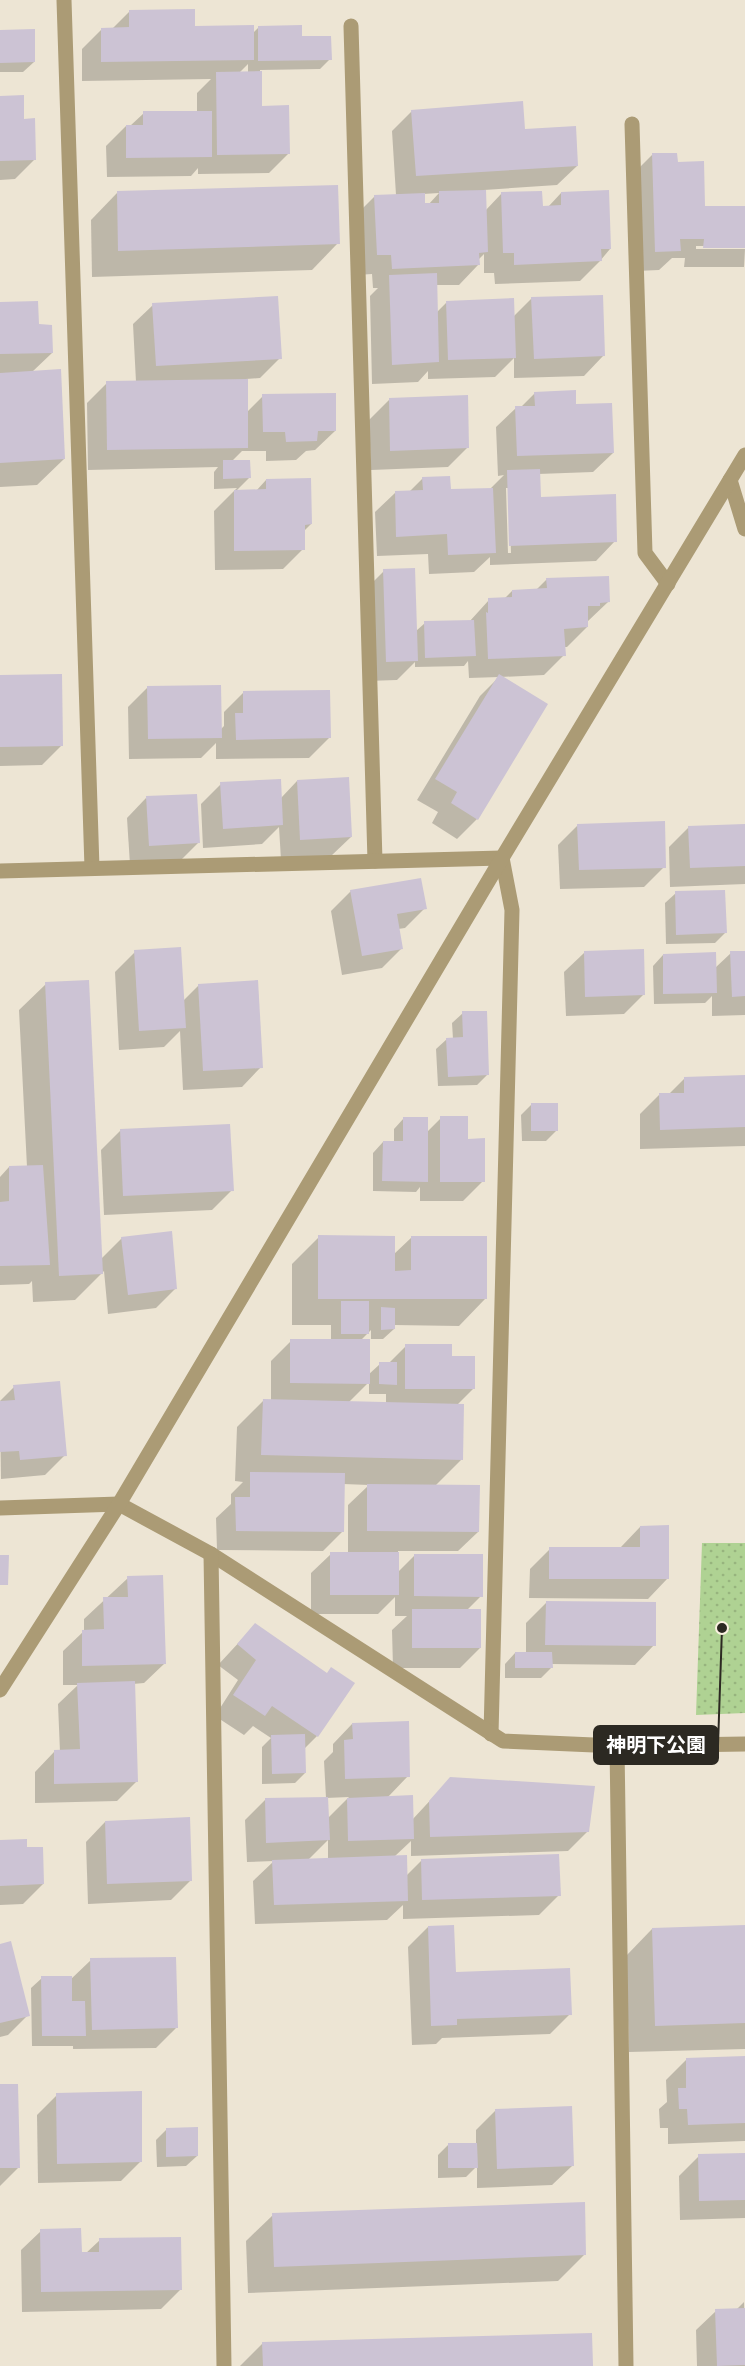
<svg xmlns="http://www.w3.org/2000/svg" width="745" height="2366" font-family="'Asap Condensed','Noto Sans JP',sans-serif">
<defs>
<pattern id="park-dots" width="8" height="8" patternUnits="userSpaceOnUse" patternTransform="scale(1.5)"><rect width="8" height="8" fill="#afd293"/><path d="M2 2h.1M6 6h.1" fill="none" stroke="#97b47e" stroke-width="1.8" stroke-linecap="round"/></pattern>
</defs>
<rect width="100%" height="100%" fill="#ede5d4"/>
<!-- park -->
<polygon fill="url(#park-dots)" points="702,1543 745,1543 745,1713 696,1715"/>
<!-- shadow -->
<g fill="#0003" fill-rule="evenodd">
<path d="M130,11l64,16 58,7 6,-6 43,9 29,22 -10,10 -60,1v37l29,46 -20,20 -71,1v-6l-7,8 -84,1 -1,-31 20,-20h4l14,-13 53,-1v-19l14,-14 -129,2v-32l20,-20h10zM248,64v9h-9z"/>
<polygon points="0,31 34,62 23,72 0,72"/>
<polygon points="0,97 22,120 35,159 15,179 0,180"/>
<path d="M412,111l111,19 54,36 -20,19 -73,5 1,21 17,-18 40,14h6l13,-14 49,56 -10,12 -20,20 -85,3 -1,-11h-10v-19l-6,6v5l-19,20h-23v28l10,-10 67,14 19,-19 71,58 -19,20 -70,2v-20l-19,19 -67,2v-8l-10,11 -46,2 -2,-88 8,-8h-5l-1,-14 -15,1 -2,-59 20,-20 21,-1 -4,-64zM439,193l-11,12h-4l-1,-11z"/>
<polygon points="652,155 676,163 704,208 745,208 745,246 696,246 696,249 745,249 744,267 684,267 685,258 672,258 659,270 636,271 633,174"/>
<polygon points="117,193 338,243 312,270 92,277 91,220"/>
<polygon points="0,303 52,353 32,372 64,459 37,485 0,487"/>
<polygon points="153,305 280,358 260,378 246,379 247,412 263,396 335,431 315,450 306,451 296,460 266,461 266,451 242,451 232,461 249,478 236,491 256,491 266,480 311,524 303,532 303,549 283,569 215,570 214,511 237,488 214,489 214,472 218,467 88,470 87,403 107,383 136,382 133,324"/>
<path d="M535,393l40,13 38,47 -20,19 -55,2 2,24 75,43 -19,20 -106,4v-8l-16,15 -45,2 -1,-20 -51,2 -2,-44 20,-19 14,-1 14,-14 26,13 41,-2 14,-14 -6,1 -2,-49 20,-19 5,-1zM506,488h3l2,65h-3z"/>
<polygon points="389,400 468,447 448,467 371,470 369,420"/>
<polygon points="384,571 416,631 425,623 469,622 489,600 504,599 512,591 536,590 547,579 608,602 587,622 587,627 567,647 564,647 564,655 544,675 500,677 477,819 457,839 432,823 438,812 417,800 480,696 499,677 469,678 468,661 464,666 415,667 415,662 397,680 367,681 364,591"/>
<polygon points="0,676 61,746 42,765 0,766"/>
<polygon points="148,687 221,729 224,726 224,712 243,693 329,738 309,758 216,759 216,743 201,758 129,759 128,707"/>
<polygon points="297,781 351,837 331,856 281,860 279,827 262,844 203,848 201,804 221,784 281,798"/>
<polygon points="146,798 198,843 178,863 130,865 127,818"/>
<polygon points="578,825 664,867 644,887 560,889 558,845"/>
<polygon points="745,825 745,884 670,887 669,847 689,827"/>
<polygon points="351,891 425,908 405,928 398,929 402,948 382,968 342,975 331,911"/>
<polygon points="676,893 725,933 715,943 666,944 665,903"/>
<polygon points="135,952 183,1001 199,985 261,1067 242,1087 183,1090 180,1031 164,1047 119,1050 115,972"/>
<polygon points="745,952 745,1015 712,1016 712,996 705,1003 654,1004 653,966 663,955 715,968 731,953"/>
<polygon points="584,953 644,994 624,1014 566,1016 564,972"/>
<polygon points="46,984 101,1259 122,1238 176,1288 156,1308 108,1314 104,1271 75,1300 33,1302 32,1281 29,1284 0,1285 0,1177 9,1167 27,1167 19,1010"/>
<polygon points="463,1013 487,1075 477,1085 438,1086 436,1049 447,1039 453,1039 452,1023"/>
<polygon points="745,1076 745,1146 640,1149 640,1114 659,1095 668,1095 685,1078"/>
<polygon points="531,1105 557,1130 546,1141 522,1141 521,1115"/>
<polygon points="404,1118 427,1132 441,1118 467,1140 483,1181 463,1201 420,1201 420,1187 416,1192 373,1191 373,1153 383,1142 394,1142 394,1129"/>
<polygon points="121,1130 232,1190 212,1210 104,1215 101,1150"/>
<path d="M319,1237l74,18 19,-18 73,62 -26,27 -65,-1v4l-11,10h-12v-9l-11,11 8,34 12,-11h8l18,-18 45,11 22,32 -16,16 4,55 -26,26 43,46 -20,19h-60v21l17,-17 66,41 -14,14 13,38 -20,20h-67l-1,-38 15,-14h-12v-19l-17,17h-67v-41l20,-19h17v-49l21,-20 -26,-1v47l-20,20 -106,-1 -1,-32 15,-14v-10l12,-12 -8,-1 2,-54 27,-27h7v-39l20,-20h40v-16h-39v-61zM369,1382v12h17v9l-37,-1z"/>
<polygon points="14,1387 65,1455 45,1475 1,1479 0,1401"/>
<polygon points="640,1527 667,1579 648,1599 529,1598 530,1569 550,1549 621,1547"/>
<polygon points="128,1578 164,1664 144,1683 133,1684 137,1781 117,1801 35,1803 35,1772 54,1752 60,1752 58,1704 78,1685 63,1685 63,1651 84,1631 84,1619"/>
<polygon points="546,1603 654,1645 635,1665 551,1664 551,1668 541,1678 505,1678 505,1664 515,1653 526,1654 526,1623"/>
<polygon points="255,1625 327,1674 317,1736 304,1749 305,1773 295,1783 262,1784 262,1747 271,1738 253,1726 244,1735 215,1716 238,1680 218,1665"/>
<path d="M352,1724l56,52 -21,22 25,22 38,-41 138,52 -20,20 -157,5v-15l-17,16 12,19 16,-16 137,35 -20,20 -136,4v-14l-16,15 -132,4 -2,-43 21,-20 -27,1 -2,-42 20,-20 61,-2 -2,-37 9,-9v-8zM349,1797l-22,22 -1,-21zM328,1840v20h-20z"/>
<polygon points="105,1822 191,1880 171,1900 88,1904 86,1842"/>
<polygon points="0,1841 26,1849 43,1884 23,1904 0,1905"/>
<polygon points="745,1926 745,2049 629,2052 626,1956 652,1929"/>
<polygon points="428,1927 454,1974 570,2014 550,2034 442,2038 436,2044 412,2045 408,1947"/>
<polygon points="0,1945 28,2015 8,2035 0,2037"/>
<polygon points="91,1960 176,2028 156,2048 73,2049 73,2046 32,2046 31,1988 42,1978 70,1980"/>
<polygon points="745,2058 745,2141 668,2144 668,2128 660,2128 659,2109 667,2102 666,2080 686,2060"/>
<polygon points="0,2086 19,2167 0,2186"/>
<polygon points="57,2095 141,2161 121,2181 38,2183 37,2115"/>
<polygon points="496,2110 572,2166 552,2185 477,2188 477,2166 466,2177 438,2178 438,2155 449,2144 476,2144 476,2130"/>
<polygon points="167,2129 197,2156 186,2166 157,2167 156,2140"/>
<polygon points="745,2154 745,2218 680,2220 679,2176 699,2156"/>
<polygon points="273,2215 584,2255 558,2281 248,2293 246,2241"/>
<polygon points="41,2231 81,2254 85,2254 100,2240 181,2289 161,2309 22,2312 21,2250"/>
<polygon points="744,2302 745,2366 697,2366 696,2330 716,2311 736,2310"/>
<polygon points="263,2343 592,2366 240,2366"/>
</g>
<!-- building -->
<g fill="#ccc3d4">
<polygon points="195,9 195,26 254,25 254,60 101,62 101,28 129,27 129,10"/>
<polygon points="302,25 302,36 331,36 332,60 258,61 258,26"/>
<polygon points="35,29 35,62 0,63 0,30"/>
<polygon points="262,71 262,106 289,105 290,154 217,155 216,72"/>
<polygon points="24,95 24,119 35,118 36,160 0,161 0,96"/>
<polygon points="523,101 525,129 576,126 578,166 416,176 411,110"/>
<polygon points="143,111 212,111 212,157 126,158 126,125 143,125"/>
<polygon points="652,153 677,153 678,162 704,161 705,206 745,206 745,248 703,248 704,239 680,239 681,251 655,252"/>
<polygon points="338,185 340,244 118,251 117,191"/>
<polygon points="486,190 488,252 479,253 480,265 392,269 391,255 377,255 374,195 425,193 425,203 439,203 439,191"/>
<polygon points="609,190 611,249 601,249 602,261 514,265 514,253 503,253 501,192 542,191 543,206 561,205 561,192"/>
<polygon points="437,273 439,362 392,365 389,275"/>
<polygon points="603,295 605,356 534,359 531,297"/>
<polygon points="278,296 282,359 156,366 152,303"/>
<polygon points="514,298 516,358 448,360 446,301"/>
<polygon points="38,301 39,324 52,325 53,353 0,354 0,302"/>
<polygon points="61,369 65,459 0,463 0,373"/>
<polygon points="248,379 248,448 107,450 106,381"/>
<polygon points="576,390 576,404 612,403 614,453 517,456 515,406 535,406 534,392"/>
<polygon points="336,393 336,431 318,431 317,441 286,442 285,432 263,432 262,394"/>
<polygon points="468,395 469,448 390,451 389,398"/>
<polygon points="223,460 250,460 251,478 223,479"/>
<polygon points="540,469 541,497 616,494 617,542 509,546 507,470"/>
<polygon points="450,476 451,489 493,488 496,553 448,555 447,534 396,537 395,491 423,490 422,477"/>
<polygon points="311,478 312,524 305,525 305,550 234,551 234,490 266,489 266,479"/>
<polygon points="415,568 418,661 386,662 383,569"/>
<polygon points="609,576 610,602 600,603 600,606 588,606 588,627 564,629 566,656 488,659 486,612 488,613 488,598 512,597 512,590 547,588 546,578"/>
<polygon points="474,620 476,656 425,658 424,621"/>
<polygon points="62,674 63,746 0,747 0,675"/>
<polygon points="499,674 548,704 478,820 451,803 457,792 435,779"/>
<polygon points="221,685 222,738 148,739 147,686"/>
<polygon points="330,690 331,738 236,740 235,713 243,713 243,691"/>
<polygon points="349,777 352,837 300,840 297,780"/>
<polygon points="281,779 283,825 223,829 220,782"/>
<polygon points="197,794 200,843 149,846 146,796"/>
<polygon points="665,821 666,868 579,870 577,824"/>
<polygon points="745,824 745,866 690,868 688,826"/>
<polygon points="421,878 427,909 397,914 403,949 362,956 350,890"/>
<polygon points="725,890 727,933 676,935 675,891"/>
<polygon points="181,947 186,1028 139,1031 134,950"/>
<polygon points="644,949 645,995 585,997 584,951"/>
<polygon points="730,951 745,951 745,996 732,997"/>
<polygon points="716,952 717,993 663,994 663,954"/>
<polygon points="89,980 103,1274 59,1276 45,982"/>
<polygon points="258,980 263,1068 203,1071 198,984"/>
<polygon points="462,1011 487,1011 489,1075 448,1077 446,1038 463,1037"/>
<polygon points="745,1075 745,1127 660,1130 659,1093 684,1093 684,1077"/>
<rect x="531" y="1103" width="27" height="28"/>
<polygon points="440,1116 468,1116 468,1139 485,1138 485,1182 440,1182"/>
<polygon points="403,1117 428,1117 428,1182 382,1181 383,1141 403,1141"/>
<polygon points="230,1124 234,1191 123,1196 120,1129"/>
<polygon points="43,1165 50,1265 0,1266 0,1202 9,1201 9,1166"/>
<polygon points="172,1231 177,1289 128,1295 121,1237"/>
<polygon points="318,1235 395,1236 395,1271 411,1270 411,1236 487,1236 487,1299 318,1299"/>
<rect x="341" y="1301" width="28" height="33"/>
<polygon points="381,1307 395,1308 395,1329 381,1330"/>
<polygon points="290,1339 370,1339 370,1384 290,1383"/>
<polygon points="405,1344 452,1344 452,1356 475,1356 475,1389 405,1389"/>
<polygon points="379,1362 397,1362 397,1385 379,1384"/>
<polygon points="60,1381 67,1456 20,1460 19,1451 0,1452 0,1401 15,1400 13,1385"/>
<polygon points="263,1399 464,1404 463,1460 261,1455"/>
<polygon points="250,1472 345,1473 344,1532 236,1531 235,1497 250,1497"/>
<polygon points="367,1484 480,1485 479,1532 367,1531"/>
<polygon points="669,1525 669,1579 549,1579 549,1547 640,1547 640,1526"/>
<rect x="330" y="1552" width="69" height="43"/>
<polygon points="414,1554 483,1554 483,1597 414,1596"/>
<polygon points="0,1555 9,1555 8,1585 0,1585"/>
<polygon points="163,1575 166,1664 82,1666 82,1630 104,1629 103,1597 128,1597 127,1576"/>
<polygon points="546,1601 656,1602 656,1646 545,1645"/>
<rect x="412" y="1609" width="69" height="39"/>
<polygon points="255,1623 327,1673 331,1667 355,1683 318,1737 272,1706 265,1716 233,1695 256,1660 237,1644"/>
<polygon points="515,1652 552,1652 553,1668 515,1668"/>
<polygon points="135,1681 138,1782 54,1784 54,1750 80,1749 77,1683"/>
<polygon points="409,1721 410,1777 345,1779 344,1740 353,1739 352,1723"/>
<polygon points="305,1734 306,1773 272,1774 271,1735"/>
<polygon points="450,1777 595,1786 589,1832 430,1837 429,1801"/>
<polygon points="413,1795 414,1839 348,1841 347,1798"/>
<polygon points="328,1797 330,1840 266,1843 265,1798"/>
<polygon points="190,1817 192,1881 107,1884 105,1821"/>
<polygon points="27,1839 27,1847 43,1847 44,1884 0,1886 0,1840"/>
<polygon points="559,1854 561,1896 422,1900 421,1859"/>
<polygon points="407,1855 408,1901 274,1905 272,1860"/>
<polygon points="454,1925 456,1972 570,1968 572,2015 457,2019 457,2025 431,2026 428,1926"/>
<polygon points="745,1925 745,2023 655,2026 652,1928"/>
<polygon points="11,1941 30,2016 0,2023 0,1944"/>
<polygon points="176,1957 178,2028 92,2030 90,1958"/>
<polygon points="41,1976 72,1976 72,2001 85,2001 86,2036 42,2036"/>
<polygon points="745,2056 745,2123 688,2125 687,2109 679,2109 678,2088 686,2088 686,2058"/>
<polygon points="0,2084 18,2084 20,2168 0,2168"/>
<polygon points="142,2091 142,2162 57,2164 56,2093"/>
<polygon points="572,2106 574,2166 497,2169 495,2109"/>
<polygon points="198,2127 198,2156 166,2157 166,2128"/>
<polygon points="448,2143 477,2143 478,2168 448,2168"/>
<polygon points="745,2153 745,2200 699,2201 698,2154"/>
<polygon points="585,2202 586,2255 274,2267 272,2213"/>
<polygon points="81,2228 82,2252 99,2252 99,2238 181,2237 182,2290 41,2292 40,2229"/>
<polygon points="745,2308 745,2365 717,2366 715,2309"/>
<polygon points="592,2333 593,2366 263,2366 262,2342"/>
</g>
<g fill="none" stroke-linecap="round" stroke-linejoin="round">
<!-- street -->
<g stroke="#ab9b75" stroke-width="15">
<polyline points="64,0 92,868"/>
<polyline points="351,26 375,861"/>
<polyline points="632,124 645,553 668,584"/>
<polyline points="730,480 745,529"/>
<polyline points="0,871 502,858 512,910 491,1734"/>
<polyline points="0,1508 119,1504 211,1554 503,1741 617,1746 745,1744"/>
<polyline points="211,1554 224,2366"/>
<polyline points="0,1690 119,1504 502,858 745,455"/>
<polyline points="617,1746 626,2366"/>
</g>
</g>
<!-- callouts -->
<path fill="none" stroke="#2c2922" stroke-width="2" d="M722 1628L718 1745"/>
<circle fill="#2c2922" stroke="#fbf2e1" stroke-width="2" cx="722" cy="1628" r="6"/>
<rect fill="#2c2922" stroke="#2c2922" stroke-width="2" x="594" y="1726" width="124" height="38" rx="6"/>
<g font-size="20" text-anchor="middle" font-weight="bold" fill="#fff">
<text x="656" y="1752">神明下公園</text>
</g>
</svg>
